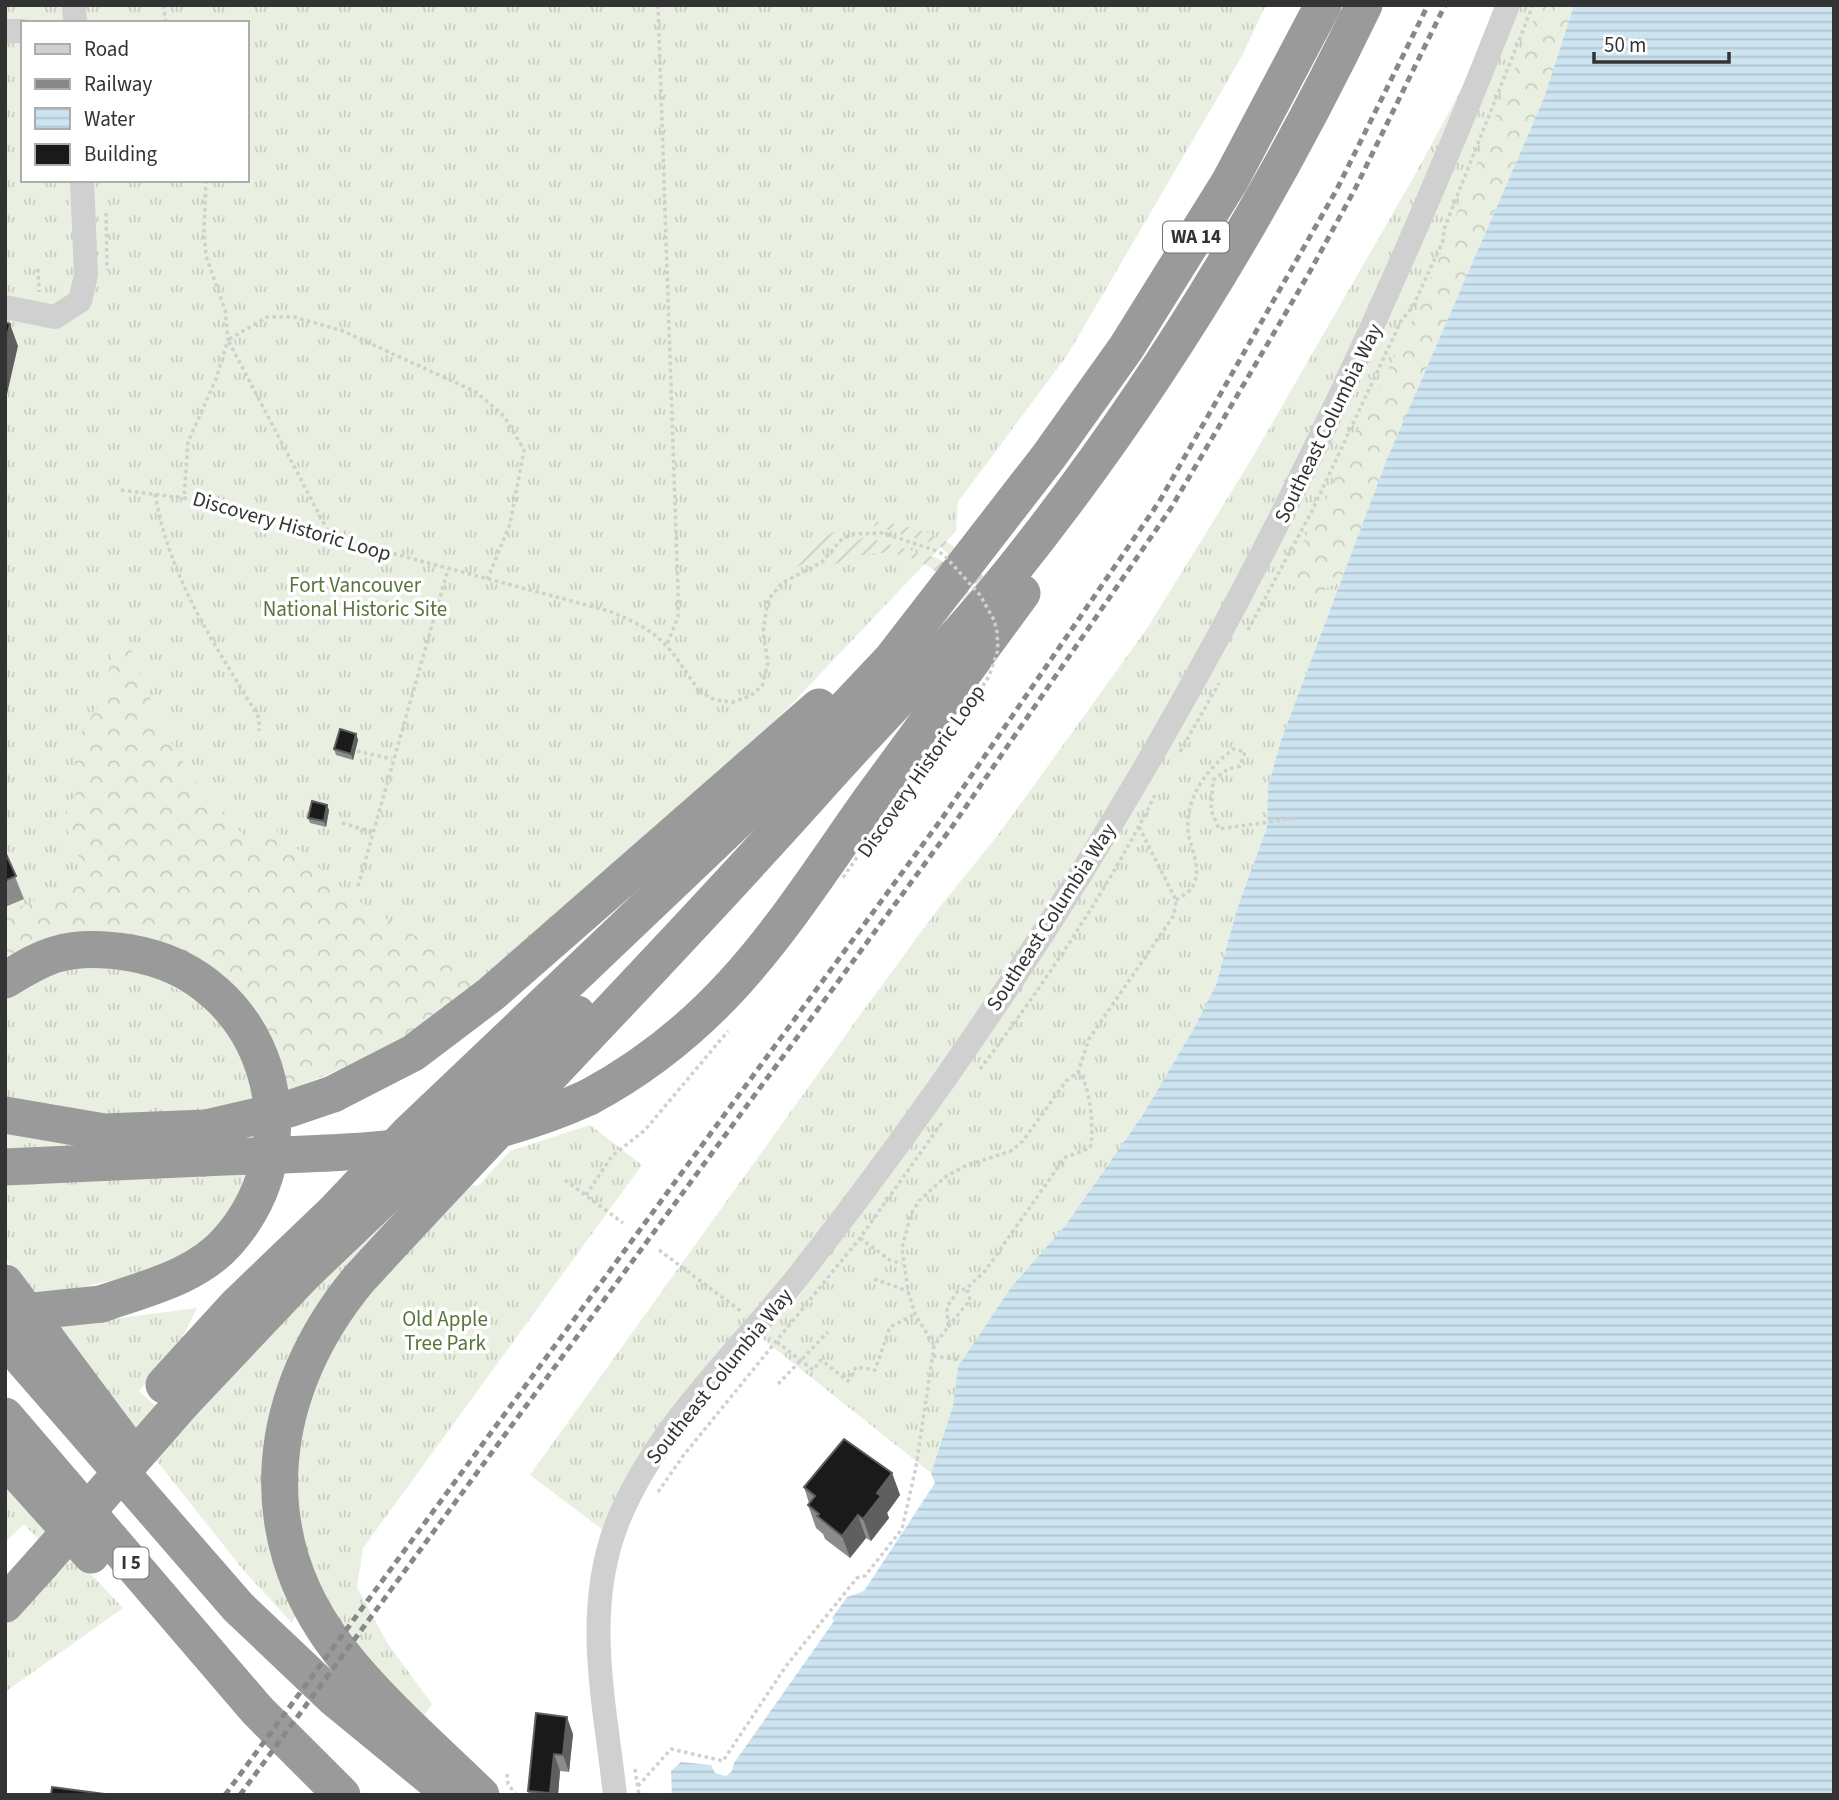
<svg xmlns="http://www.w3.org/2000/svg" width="1839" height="1800" font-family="'Source Sans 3',sans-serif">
<defs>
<pattern id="grass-tufts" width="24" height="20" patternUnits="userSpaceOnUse" patternTransform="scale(1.75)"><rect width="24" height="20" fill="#e9f0e1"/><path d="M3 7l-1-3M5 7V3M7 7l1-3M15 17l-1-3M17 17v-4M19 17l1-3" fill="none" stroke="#c8cec2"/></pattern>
<pattern id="forest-crowns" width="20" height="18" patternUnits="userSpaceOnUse" patternTransform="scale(1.75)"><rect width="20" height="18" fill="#e9f0e1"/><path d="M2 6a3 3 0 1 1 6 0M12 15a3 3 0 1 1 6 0" fill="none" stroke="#c8cec2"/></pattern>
<pattern id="garden-furrows" width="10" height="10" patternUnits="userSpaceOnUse" patternTransform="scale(1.75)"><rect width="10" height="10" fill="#e9f0e1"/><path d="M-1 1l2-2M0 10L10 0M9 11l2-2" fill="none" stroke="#c8cec2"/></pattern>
<pattern id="water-rules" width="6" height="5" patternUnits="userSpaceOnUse" patternTransform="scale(1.75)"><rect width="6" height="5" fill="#cce3f0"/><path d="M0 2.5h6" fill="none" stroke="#b0c3ce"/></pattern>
</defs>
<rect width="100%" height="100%" fill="#fff"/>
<!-- grass -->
<g fill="url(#grass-tufts)" fill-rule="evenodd">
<path d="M5,5h1261l-24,51 -174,298 -110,148 -2,29 -208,219 -263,227 -224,13 -256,-52zM23,23h224v157h-224z"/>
<polygon points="1501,5 1574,5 1387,459 1281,740 1268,786 1267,827 1237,909 1216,985 1193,1030 1142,1116 1065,1226 1012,1286 959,1367 953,1406 931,1473 753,1331 675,1425 612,1537 530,1475 863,1011 935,913 1001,831 1146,630 1251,460 1412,180 1469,75"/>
<polygon points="111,963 155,976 219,1014 254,1085 259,1131 237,1200 215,1229 192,1250 136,1275 78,1288 82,1323 197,1308 181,1340 139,1391 179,1427 235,1365 445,1160 278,1407 298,1611 292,1623 244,1571 118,1412 5,1258 5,1128 105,1117 5,1100 5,998 65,968"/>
<polygon points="590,1125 642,1165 363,1548 357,1587 388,1644 432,1704 423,1717 384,1681 335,1620 306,1563 292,1467 311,1378 367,1293 469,1184 478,1186 510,1151"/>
<polygon points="5,1483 123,1608 5,1692 5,1623 61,1564 24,1524 5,1542"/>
</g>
<!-- forest -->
<g fill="url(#forest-crowns)">
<polygon points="1540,5 1574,5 1544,98 1387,459 1340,582 1328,587 1317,598 1284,581 1421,303"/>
<path d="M128,641c33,90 57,142 130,207l12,-23 78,68 30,21 107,63 -49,41 -69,40 -86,36 -47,-107 -197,-44 -32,14v-44l71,-30 6,-18 -20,-46 22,-41 -14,-28 33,-51 10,-48z"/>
</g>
<!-- garden -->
<g fill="url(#garden-furrows)">
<path d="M877,522c45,5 82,17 108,57l-8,7 -38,-41 -65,-19z"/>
<path d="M846,527l1,2 -11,5 -21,24 -37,18c18,-24 39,-38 68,-49z"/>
<path d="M865,537l72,21 11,7 30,38 -6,12c-35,-61 -86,-79 -149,-45l17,-22z"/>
</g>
<!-- water -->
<polygon fill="url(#water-rules)" points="1574,5 1834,5 1834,1795 672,1795 671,1771 681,1762 711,1765 715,1773 726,1776 732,1771 734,1763 834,1621 832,1618 847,1597 864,1591 935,1483 931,1473 953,1406 958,1367 1012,1286 1065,1226 1142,1116 1193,1030 1216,985 1237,909 1267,827 1268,786 1281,740 1387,459 1544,98"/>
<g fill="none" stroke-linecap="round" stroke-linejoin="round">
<!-- path -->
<g stroke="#d0d0d0" stroke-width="3.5" stroke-dasharray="3.5 3.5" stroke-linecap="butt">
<polyline points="163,5 166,23"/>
<polyline points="658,5 678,591 678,617 667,644"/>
<path d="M206,180l-2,52 2,24 19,54 3,30 -12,39 -28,63 -4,56 425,113c54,22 58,33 90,80"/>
<polyline points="106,213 107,270"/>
<polyline points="38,269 39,292"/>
<polyline points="121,490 184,498"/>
<path d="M155,494c15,87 60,150 104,224v13"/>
<polyline points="331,537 228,340 267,317 294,317 343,331 476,392 504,416 524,450 510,524 487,580"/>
<polyline points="1248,630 1313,509 1401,321 1413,306 1443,241 1444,229 1533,5"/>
<polyline points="357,751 392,759"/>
<polyline points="1180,752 1219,683"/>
<polyline points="342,823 372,832"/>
<polyline points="358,886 448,569"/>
<path d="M1176,900c8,-5 17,-10 19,-19 5,-14 -3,-30 -6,-44 -7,-35 17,-69 45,-88l11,3 -5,14 -12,3 -15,11 -2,30 8,19 79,-11"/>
<path d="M980,1069c63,-83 129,-181 175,-274"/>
<polyline points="565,1180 623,1223"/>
<polyline points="586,1195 612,1156 645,1130 728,1031"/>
<polyline points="860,1238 891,1261 902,1263"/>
<polyline points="659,1250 742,1312"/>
<polyline points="874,1279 908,1291"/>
<polyline points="948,1327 970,1300 967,1289"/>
<polyline points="777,1342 813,1370 821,1360 848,1381 856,1367 875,1370 890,1327 915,1314"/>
<polyline points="934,1345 915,1314 908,1291 902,1248 911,1214 919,1201 945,1177 965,1166 1011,1151 1023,1141 1066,1081 1078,1072 1089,1039 1174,915 1176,900 1139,827"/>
<polyline points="933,1356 961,1360"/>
<polyline points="778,1384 828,1332"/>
<polyline points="658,1492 683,1456 860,1238 943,1121"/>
<polyline points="635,1769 639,1795"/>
<polyline points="507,1774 508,1784 516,1795"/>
<path d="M638,1786l33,-37 52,12 63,-95 71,-88 8,-2 37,-47 14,-62 18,-121 14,-19 -1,-20 10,-15 10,-4 18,-17 76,-108 5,-6 24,-9c5,-15 0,-67 -12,-76"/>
</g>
<!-- minor -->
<g stroke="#d0d0d0" stroke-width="24">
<polyline points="74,5 75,23"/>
<polyline points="5,31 23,31"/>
<polyline points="5,307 55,317 80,301 86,275 82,180"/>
<path d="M615,1795c-10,-92 -33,-184 3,-274 38,-94 119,-168 182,-247 70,-89 136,-180 199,-274 210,-311 372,-646 509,-995"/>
</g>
<!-- highway -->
<g stroke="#9a9a9a" stroke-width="37">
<path d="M5,980c17,-10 34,-21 52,-26 24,-7 50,-5 74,-1 136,23 186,187 97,288 -31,36 -84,48 -127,63"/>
<polyline points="333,1094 413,1053 491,994 819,707"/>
<path d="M589,1097c136,-73 196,-176 282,-298 50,-69 101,-137 151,-206"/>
<polyline points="5,1115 104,1132 206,1128"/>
<polyline points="5,1167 203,1158"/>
<polyline points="5,1283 128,1448"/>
<polyline points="5,1339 238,1607 335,1699 446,1790"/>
<polyline points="164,1385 237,1305 336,1210 408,1134 757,802 891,660 1049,456 1126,348 1230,181 1323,5"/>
<polyline points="183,1402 305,1273 577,1014"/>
<polyline points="5,1416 257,1710 342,1795"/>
<polyline points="5,1459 91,1555"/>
<polyline points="5,1604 42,1563"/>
<path d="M481,1795c-48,-47 -101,-92 -142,-145 -91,-118 -72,-260 20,-371 151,-165 309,-324 458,-491 60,-68 125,-131 182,-201 144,-177 266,-376 365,-582"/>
</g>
<!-- rail -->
<g stroke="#888" stroke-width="5" stroke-dasharray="7 5" stroke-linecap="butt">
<polyline points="225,1795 943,817 1159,502 1337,189 1428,5"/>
<polyline points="240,1795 954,824 1171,508 1308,275 1355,189 1445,5"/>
</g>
<!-- path-bridge -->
<polyline stroke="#d0d0d0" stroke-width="3.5" stroke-dasharray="3.5 3.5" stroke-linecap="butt" points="699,691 715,700 733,702 750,696 762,686 768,663 763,632 768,600 782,583 822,562 841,540 853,534 883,533 934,550 943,554 980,595 994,620 997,632 998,650 989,676 954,732 935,752 914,787 875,831 842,879"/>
<!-- highway-bridge -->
<g stroke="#9a9a9a" stroke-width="37">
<polyline points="206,1128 289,1109 333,1094"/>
<path d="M203,1158c137,-6 258,-2 386,-61"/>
<polyline points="5,1314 101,1304"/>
<polyline points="42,1563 183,1402"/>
</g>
</g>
<!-- wall -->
<g fill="#8c8c8c">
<polygon points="356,734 358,740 353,760 336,755 334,749"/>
<polygon points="329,810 326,827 310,823 308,818"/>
<polygon points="5,852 24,899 5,907"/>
<polygon points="892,1473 900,1495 887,1513 889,1518 871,1541 866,1538 850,1558 825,1539 823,1534 816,1528 808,1505 809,1503 804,1487"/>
<polygon points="536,1713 573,1734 569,1772 560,1771 558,1795 529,1795 528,1791"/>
</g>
<!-- shaded-wall -->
<g fill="#5f5f5f">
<polygon points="10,324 18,346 5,403 5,346"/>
<polygon points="356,734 358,740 353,760 351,754"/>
<polygon points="327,805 329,810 326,827 324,821"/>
<polygon points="892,1473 900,1495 887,1513 889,1518 871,1541 863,1519 877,1493"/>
<polygon points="858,1515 866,1538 850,1558 842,1536"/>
<polygon points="567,1717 573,1734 569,1772 563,1755"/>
<polygon points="554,1754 560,1771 558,1795 550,1795"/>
</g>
<!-- building -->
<g fill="#1a1a1a" stroke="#5f5f5f" stroke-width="2">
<polygon points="5,322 10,324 5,346"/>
<polygon points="340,729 356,734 351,754 334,749"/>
<polygon points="312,801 327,805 324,821 308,818"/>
<polygon points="5,852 16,876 5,881"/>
<polygon points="844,1439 892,1473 877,1493 881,1496 863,1519 858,1515 842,1536 817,1516 819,1514 808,1505 815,1496 804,1487"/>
<polygon points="536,1713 567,1717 563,1755 554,1754 550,1793 528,1791"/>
<polygon points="52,1787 112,1795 51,1795"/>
</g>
<g text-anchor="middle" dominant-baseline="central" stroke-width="7" stroke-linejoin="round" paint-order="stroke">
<!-- shield labels -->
<g fill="#fff" stroke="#707070" stroke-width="2">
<rect x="1163" y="221.5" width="66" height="31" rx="5"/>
<rect x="113.5" y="1547.5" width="35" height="31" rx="5"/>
</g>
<g font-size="19" font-weight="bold" fill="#333">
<text x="1196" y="237">WA 14</text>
<text x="131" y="1563">I 5</text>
</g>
<!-- street labels -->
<g font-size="21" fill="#333" stroke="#fff">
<text transform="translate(1328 423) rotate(-64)">Southeast Columbia Way</text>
<text transform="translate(292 526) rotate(16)">Discovery Historic Loop</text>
<text transform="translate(921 771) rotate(-55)">Discovery Historic Loop</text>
<text transform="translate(1051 917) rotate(-57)">Southeast Columbia Way</text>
<text transform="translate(719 1376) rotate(-51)">Southeast Columbia Way</text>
</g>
<!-- park labels -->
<g font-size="21" fill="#57743b" stroke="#fff">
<text x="355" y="585">Fort Vancouver<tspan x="355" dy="24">National Historic Site</tspan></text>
<text x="445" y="1319">Old Apple<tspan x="445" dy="24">Tree Park</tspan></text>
</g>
</g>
<!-- border -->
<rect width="1839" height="1800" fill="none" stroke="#333333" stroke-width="14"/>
<!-- legend -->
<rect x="21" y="21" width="228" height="161" fill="#ffffff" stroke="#adadad" stroke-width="2"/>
<rect x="35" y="44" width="35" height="10" fill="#d0d0d0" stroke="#adadad" stroke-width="2"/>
<text x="84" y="56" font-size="21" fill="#333333">Road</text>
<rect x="35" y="79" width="35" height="10" fill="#888888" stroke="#adadad" stroke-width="2"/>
<text x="84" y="91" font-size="21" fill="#333333">Railway</text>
<rect x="35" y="108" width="35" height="21" fill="url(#water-rules)" stroke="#adadad" stroke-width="2"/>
<text x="84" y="126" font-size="21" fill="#333333">Water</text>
<rect x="35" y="144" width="35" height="21" fill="#1a1a1a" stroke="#adadad" stroke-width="2"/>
<text x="84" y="161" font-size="21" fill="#333333">Building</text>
<!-- scale -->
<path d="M1594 52v10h135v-10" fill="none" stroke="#333333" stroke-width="3.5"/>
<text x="1604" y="52" font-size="21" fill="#333333" stroke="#ffffff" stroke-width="5" paint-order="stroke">50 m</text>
</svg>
